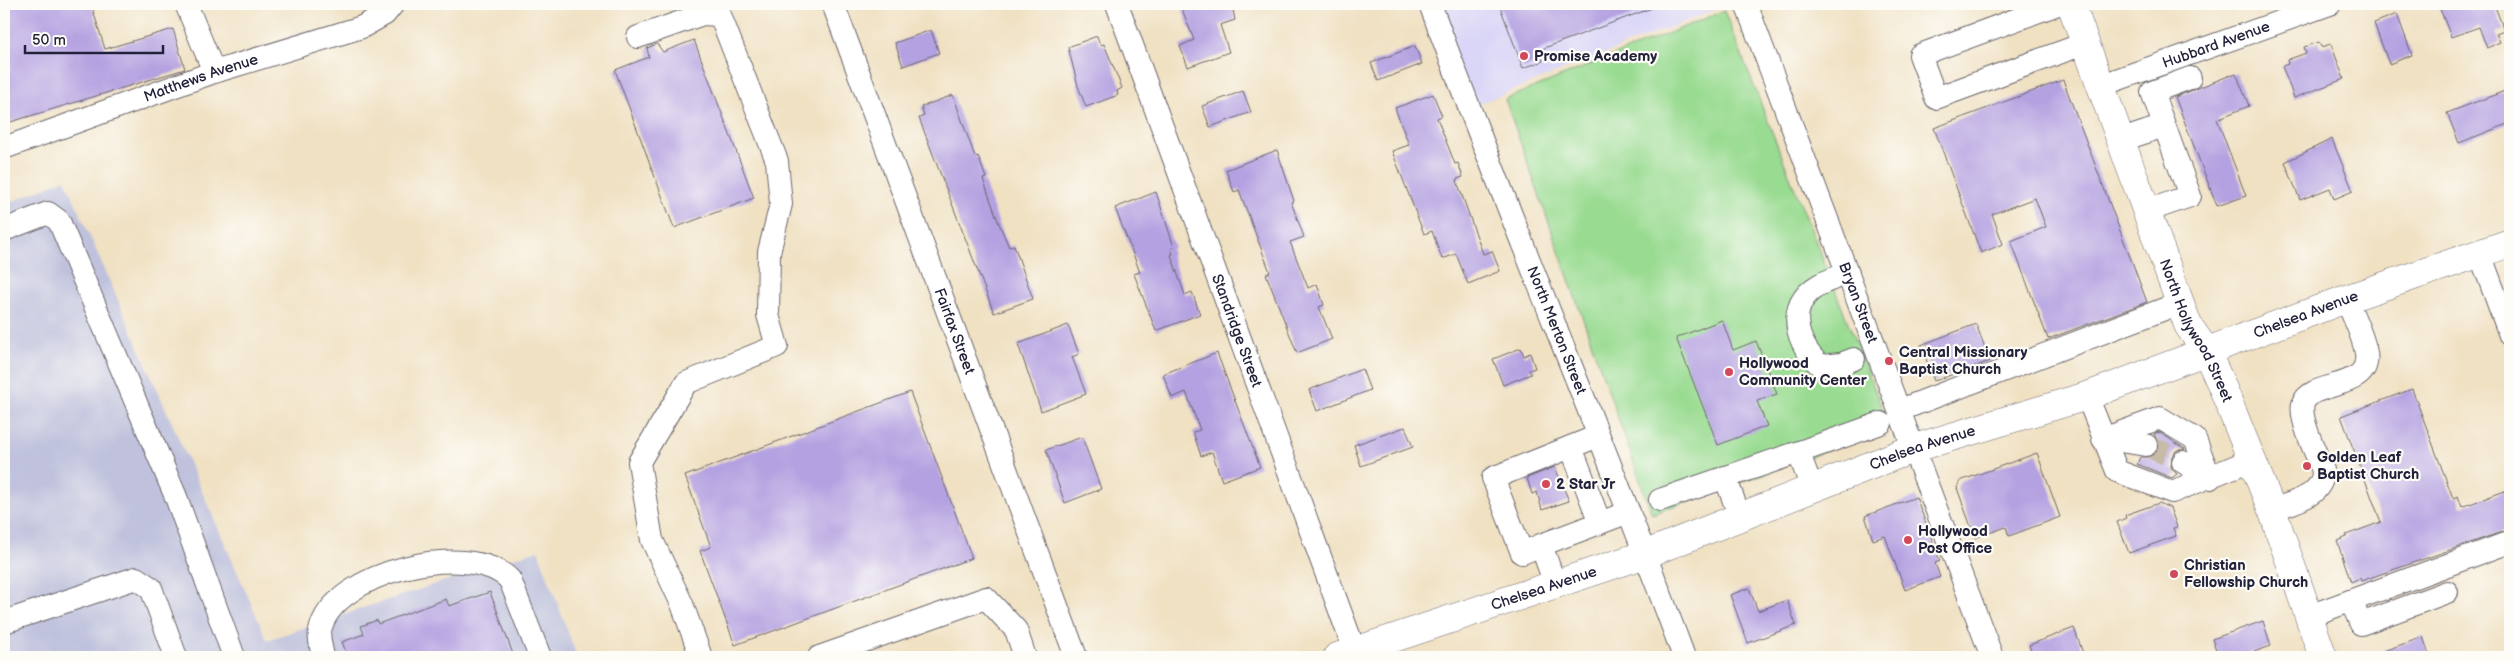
<svg xmlns="http://www.w3.org/2000/svg" width="2514" height="661" font-family="'Balsamiq Sans',sans-serif">
<rect width="100%" height="100%" fill="#fdfcf7"/>
<filter id="ink" filterUnits="userSpaceOnUse"><feTurbulence type="fractalNoise" baseFrequency=".02" numOctaves="2"/><feDisplacementMap in="SourceGraphic" scale="10" xChannelSelector="R" yChannelSelector="G"/><feConvolveMatrix kernelMatrix="1 2 1 2 8 2 1 2 1" color-interpolation-filters="sRGB"/></filter>
<filter id="wash" filterUnits="userSpaceOnUse"><feTurbulence type="fractalNoise" baseFrequency=".0096" numOctaves="4" result="noise"/><feDisplacementMap in="SourceGraphic" scale="20" xChannelSelector="R" yChannelSelector="G"/><feGaussianBlur stdDeviation="1.12" result="paint"/><feColorMatrix in="noise" values="0 0 0 0 0 0 0 0 0 0 0 0 0 0 0 0 0 1.4 0 .05"/><feComposite in="paint" operator="in"/></filter>
<g filter="url(#wash)">
<rect width="100%" height="100%" fill="#f0e1c3"/>
<!-- built -->
<polygon fill="#dad6f7" points="1430,4 1729,4 1468,108"/>
<!-- industrial -->
<polygon fill="#c0c2dd" points="65,179 267,640 538,550 577,657 4,657 4,205"/>
<!-- green -->
<polygon fill="#99db91" stroke="#5e7e66" points="1724,11 1890,428 1652,514 1505,99"/>
<g id="blocks">
<!-- building -->
<g fill="#b4a1e1">
<polygon points="4,4 91,4 105,49 173,29 185,69 4,124"/>
<polygon points="1180,4 1232,4 1235,20 1220,25 1229,52 1188,67 1180,46 1194,40"/>
<polygon points="1499,4 1659,4 1660,5 1539,50 1543,61 1523,68"/>
<polygon points="2438,4 2494,4 2504,30 2496,33 2500,42 2487,48 2479,27 2451,37"/>
<polygon points="2397,14 2412,55 2389,64 2374,23"/>
<polygon points="931,30 939,53 903,66 895,43"/>
<polygon points="1097,36 1100,45 1104,44 1122,88 1117,91 1118,95 1086,107 1078,86 1068,47"/>
<polygon points="694,40 754,198 674,228 615,70 649,57 647,48 657,44 663,52"/>
<polygon points="2319,42 2321,47 2331,44 2344,79 2294,98 2282,66 2288,64 2287,60 2306,53 2304,47"/>
<polygon points="1415,46 1422,64 1378,81 1371,63"/>
<polygon points="2236,73 2249,106 2217,119 2246,196 2217,206 2175,97"/>
<polygon points="2063,80 2147,302 2048,339 2011,241 2046,227 2035,198 1992,214 2003,244 1981,253 1934,128"/>
<polygon points="2510,89 2510,123 2459,143 2447,113"/>
<polygon points="1243,91 1251,112 1210,127 1202,106"/>
<polygon points="1433,94 1442,116 1437,118 1455,164 1458,163 1463,177 1457,179 1458,184 1483,254 1492,251 1500,271 1468,284 1456,254 1442,259 1432,231 1424,234 1392,151 1409,145 1395,108"/>
<polygon points="953,95 975,157 978,156 986,178 983,179 998,221 1009,247 1014,245 1033,299 994,313 919,118 924,116 921,107"/>
<polygon points="2332,139 2353,191 2334,199 2330,188 2300,200 2285,162"/>
<polygon points="1277,150 1294,201 1291,202 1304,237 1290,242 1308,288 1317,284 1324,305 1319,307 1332,339 1297,353 1266,274 1270,272 1239,190 1234,192 1226,170"/>
<polygon points="1156,192 1174,247 1171,249 1173,254 1171,255 1185,295 1192,292 1200,314 1156,331 1134,274 1140,272 1115,208"/>
<polygon points="1722,320 1733,350 1756,341 1777,394 1757,401 1767,426 1718,445 1676,338"/>
<polygon points="1976,324 1990,361 1934,381 1921,345"/>
<polygon points="1068,325 1079,354 1072,357 1086,394 1041,411 1018,344"/>
<polygon points="1521,348 1524,356 1530,353 1535,368 1529,370 1531,374 1503,385 1493,359"/>
<polygon points="1217,353 1260,467 1222,481 1212,452 1201,456 1193,432 1200,430 1186,392 1172,398 1163,374"/>
<polygon points="1362,369 1370,390 1317,411 1309,390"/>
<polygon points="2412,389 2453,498 2458,496 2462,507 2510,489 2510,529 2361,581 2360,578 2351,582 2337,541 2347,537 2346,535 2381,522 2341,416"/>
<polygon points="910,392 972,558 735,645 700,551 711,547 685,476"/>
<polygon points="1405,427 1413,447 1361,466 1354,445"/>
<polygon points="2159,432 2185,449 2177,450 2172,456 2171,468 2177,474 2172,478 2137,464 2140,457 2150,457 2156,453 2158,441 2154,434"/>
<polygon points="1082,437 1101,489 1065,503 1046,450"/>
<polygon points="2037,453 2060,517 2009,536 2006,527 1975,538 1957,488 1960,481"/>
<polygon points="1555,467 1569,501 1542,510 1537,492 1532,494 1527,478"/>
<polygon points="1916,497 1940,561 1935,563 1940,577 1905,590 1885,536 1873,540 1865,516"/>
<polygon points="2159,503 2170,508 2177,527 2173,528 2176,536 2129,553 2117,522 2126,518 2125,515"/>
<polygon points="1749,588 1758,611 1787,600 1796,625 1748,643 1730,595"/>
<polygon points="490,592 514,657 348,657 342,642 364,634 361,626 377,620 378,624 446,599 449,606"/>
<polygon points="2263,621 2271,646 2240,657 2219,657 2212,639"/>
<polygon points="2074,628 2083,653 2071,657 2033,657 2029,645"/>
<polygon points="2423,637 2430,657 2372,657 2372,655"/>
</g>
</g>
</g>
<g filter="url(#ink)">
<use href="#blocks" fill-opacity="0" stroke="#6a656b" stroke-width="1"/>
<g fill="none" stroke-linecap="round" stroke-linejoin="round">
<!-- minor-tunnel -->
<polyline stroke="#c7bba8" stroke-width="22" stroke-dasharray="22 11" stroke-linecap="butt" points="2146,445 2183,462"/>
<defs>
<g id="minor">
<polyline points="186,4 214,72"/>
<path id="s1" d="M833,4l243,653"/>
<path id="s2" d="M1117,4l240,653"/>
<path id="s3" d="M1430,4c81,219 173,434 254,653"/>
<path id="s4" d="M1746,4l246,653"/>
<polyline points="2058,4 1920,55 1936,98 2086,43"/>
<polyline points="638,37 703,14 720,15 777,161 781,204 769,252 768,315 777,346 686,383 639,462 652,540 682,604 701,657"/>
<path id="s5" d="M2102,85l228,-81"/>
<polyline points="2122,140 2164,126"/>
<path id="s6" d="M4,148l210,-76 148,-45 23,-13 8,-10"/>
<polyline points="2147,211 2190,196 2152,92 2190,78"/>
<polyline points="4,230 48,213 59,221 176,497 234,657"/>
<polyline points="2480,254 2510,335"/>
<path d="M1848,273c-9,4 -20,7 -29,12 -35,20 -23,60 2,81l20,-2 13,-5"/>
<polyline points="2087,396 2117,471 2172,492 2251,460"/>
<polyline points="1900,410 2180,303"/>
<polyline points="2103,439 2160,418 2195,439 2210,478"/>
<polyline points="2107,439 2146,445"/>
<polyline points="1571,447 1600,523"/>
<polyline points="1799,454 1812,488"/>
<polyline points="2183,462 2210,478"/>
<polyline points="1725,477 1740,517"/>
<path d="M1660,500c74,-26 147,-50 221,-77"/>
<path d="M2272,510c20,-8 52,-13 51,-40 -6,-14 -24,-51 -20,-66 7,-25 69,-12 63,-51 -3,-18 -13,-37 -20,-54"/>
<polyline points="1541,545 1629,512"/>
<polyline points="1555,584 1541,545 1522,553 1493,478 1598,436"/>
<polyline points="2351,601 2361,624 2447,592"/>
<polyline points="2309,616 2510,542"/>
<polyline points="4,622 136,578 151,588 176,657"/>
<path d="M323,657c-1,-7 -5,-19 -3,-26 12,-60 152,-92 190,-51l30,77"/>
<polyline points="819,657 986,598 1016,630 1025,657"/>
</g>
<g id="major">
<path id="s7" d="M2071,4l109,299 8,22 18,26 16,35 50,124 51,147"/>
<path id="s8" d="M1337,657l309,-103 269,-106 172,-52 259,-97 164,-56"/>
</g>
</defs>
<!-- minor casing -->
<use href="#minor" stroke="#6a656b" stroke-width="24"/>
<!-- major casing -->
<use href="#major" stroke="#6a656b" stroke-width="29"/>
<!-- minor -->
<use href="#minor" stroke="#fff" stroke-width="22"/>
<!-- major -->
<use href="#major" stroke="#fff" stroke-width="28"/>
</g>
</g>
<!-- markers -->
<g fill="#d1495b" stroke="#fdfcf7" stroke-width="2">
<circle cx="1524" cy="56" r="5"/>
<circle cx="1889" cy="361" r="5"/>
<circle cx="1729" cy="372" r="5"/>
<circle cx="2307" cy="466" r="5"/>
<circle cx="1546" cy="484" r="5"/>
<circle cx="1908" cy="540" r="5"/>
<circle cx="2174" cy="574" r="5"/>
</g>
<g text-anchor="middle" dominant-baseline="central" stroke-width="4.5" stroke-linejoin="round" paint-order="stroke">
<!-- street labels -->
<g font-size="15" fill="#22223b" stroke="#fdfcf7">
<text stroke="none"><textPath href="#s5" startOffset="121">Hubbard Avenue</textPath></text>
<text stroke="none"><textPath href="#s6" startOffset="209">Matthews Avenue</textPath></text>
<text stroke="none"><textPath href="#s4" startOffset="319">Bryan Street</textPath></text>
<text stroke="none"><textPath href="#s8" startOffset="1028">Chelsea Avenue</textPath></text>
<text stroke="none"><textPath href="#s1" startOffset="349">Fairfax Street</textPath></text>
<text stroke="none"><textPath href="#s2" startOffset="348">Standridge Street</textPath></text>
<text stroke="none"><textPath href="#s3" startOffset="350">North Merton Street</textPath></text>
<text stroke="none"><textPath href="#s7" startOffset="350">North Hollywood Street</textPath></text>
<text stroke="none"><textPath href="#s8" startOffset="622">Chelsea Avenue</textPath></text>
<text stroke="none"><textPath href="#s8" startOffset="218">Chelsea Avenue</textPath></text>
</g>
<!-- poi labels -->
<g font-size="15" font-weight="bold" fill="#22223b" stroke="#fdfcf7" text-anchor="start">
<text x="1534" y="56">Promise Academy</text>
<text x="1899" y="352">Central Missionary<tspan x="1899" dy="17">Baptist Church</tspan></text>
<text x="1739" y="363">Hollywood<tspan x="1739" dy="17">Community Center</tspan></text>
<text x="2317" y="457">Golden Leaf<tspan x="2317" dy="17">Baptist Church</tspan></text>
<text x="1556" y="484">2 Star Jr</text>
<text x="1918" y="531">Hollywood<tspan x="1918" dy="17">Post Office</tspan></text>
<text x="2184" y="565">Christian<tspan x="2184" dy="17">Fellowship Church</tspan></text>
</g>
</g>
<!-- margin -->
<rect width="2514" height="661" fill="none" stroke="#fdfcf7" stroke-width="20"/>
<!-- scale -->
<path d="M25 45v8h138v-8" fill="none" stroke="#22223b" stroke-width="2.5"/>
<text x="32" y="45" font-size="15" fill="#22223b" stroke="#fdfcf7" stroke-width="4" paint-order="stroke">50 m</text>
</svg>
